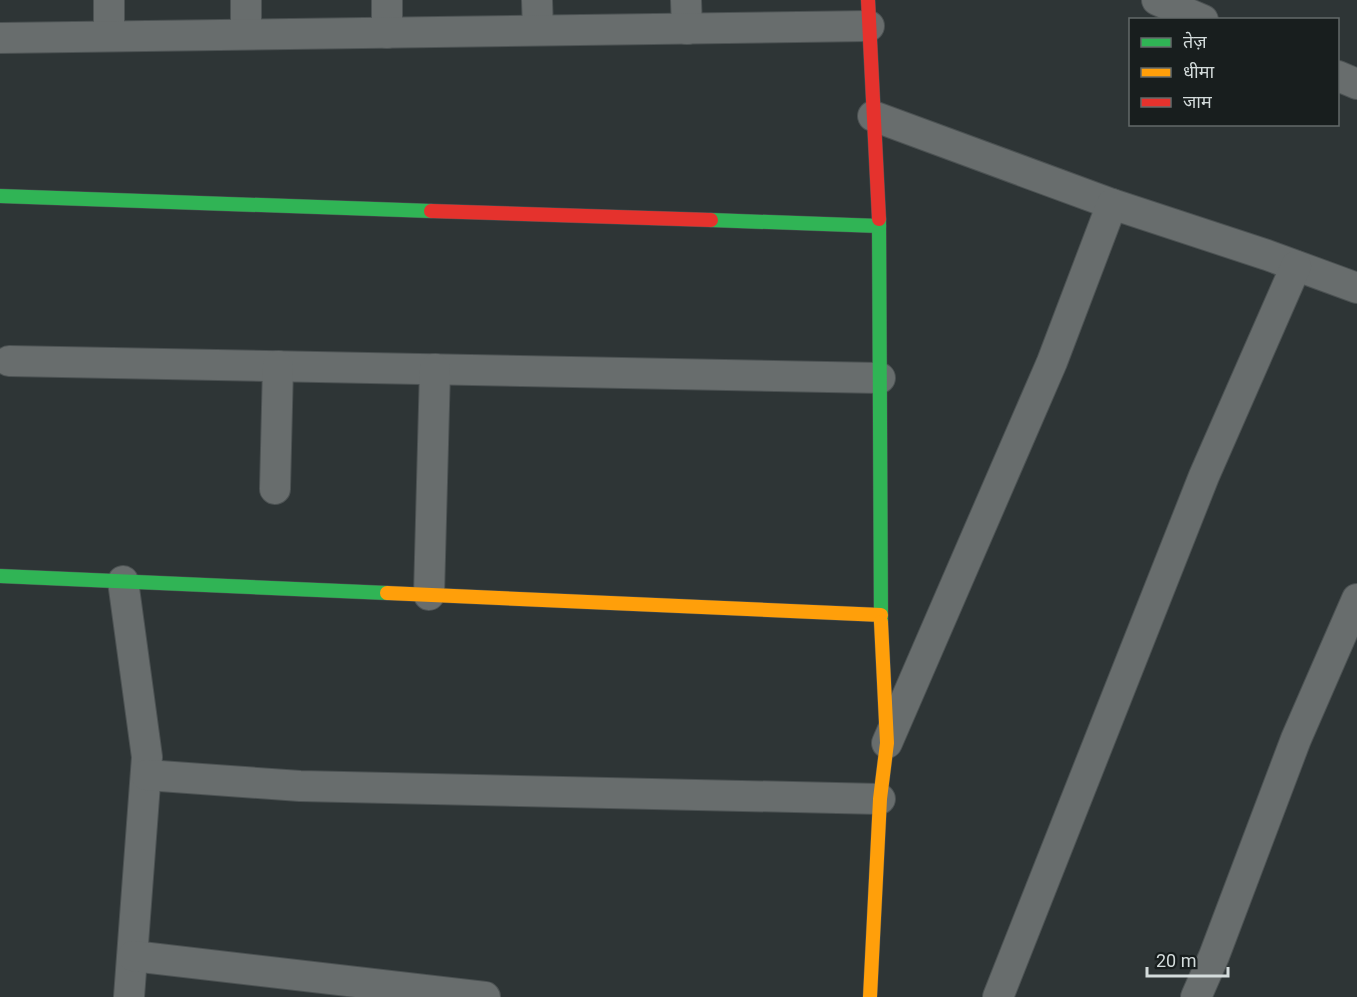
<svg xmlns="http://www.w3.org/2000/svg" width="1357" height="997" font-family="Roboto,'Noto Sans Devanagari',sans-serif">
<rect width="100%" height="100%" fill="#2e3536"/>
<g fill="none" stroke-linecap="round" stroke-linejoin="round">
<defs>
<g id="street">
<polyline points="109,0 109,36"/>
<polyline points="246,0 246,34"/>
<polyline points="387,0 387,33"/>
<polyline points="537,0 538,30"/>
<polyline points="686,0 687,29"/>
<polyline points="1157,0 1203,20"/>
<polyline points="0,38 869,26"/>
<polyline points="1338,76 1357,84"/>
<polyline points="873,116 1112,204"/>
<polyline points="9,361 880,378"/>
<polyline points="275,489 278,366"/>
<polyline points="123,581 147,757 129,997"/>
<polyline points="429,595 435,369"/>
<polyline points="887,743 1052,362 1112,204 1267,255 1357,288"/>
<polyline points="146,775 300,786 880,799"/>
<polyline points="133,956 485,997"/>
<polyline points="998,997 1204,476 1296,266"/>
<polyline points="1196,997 1214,956 1296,739 1357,599"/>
</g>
<g id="fast">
<polyline points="0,196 431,211"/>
<polyline points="879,219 881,622"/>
<polyline points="711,220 879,226"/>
<polyline points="0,576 387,593"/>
</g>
<g id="slow">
<polyline points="387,593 881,615"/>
<polyline points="870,997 880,799 887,743 881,622"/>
</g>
<g id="jam">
<polyline points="868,0 879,219"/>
<polyline points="431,211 711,220"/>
</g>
</defs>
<!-- street casing -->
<use href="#street" stroke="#4c5253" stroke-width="32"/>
<!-- fast casing -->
<use href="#fast" stroke="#4c5253" stroke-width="15"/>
<!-- slow casing -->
<use href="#slow" stroke="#4c5253" stroke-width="15"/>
<!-- jam casing -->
<use href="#jam" stroke="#4c5253" stroke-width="15"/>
<!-- street -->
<use href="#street" stroke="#686d6d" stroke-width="30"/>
<!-- fast -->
<use href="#fast" stroke="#30b455" stroke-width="14"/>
<!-- slow -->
<use href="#slow" stroke="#ff9f0a" stroke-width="14"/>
<!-- jam -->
<use href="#jam" stroke="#e5322d" stroke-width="14"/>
</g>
<!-- legend -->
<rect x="1129" y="18" width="210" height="108" fill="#181e1e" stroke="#636a6a" stroke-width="1.5"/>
<rect x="1141" y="38" width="30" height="9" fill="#30b455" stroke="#636a6a" stroke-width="1.5"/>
<text x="1183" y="48" font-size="18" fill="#d4dcdc">तेज़</text>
<rect x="1141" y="68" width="30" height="9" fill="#ff9f0a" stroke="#636a6a" stroke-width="1.5"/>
<text x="1183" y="78" font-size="18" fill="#d4dcdc">धीमा</text>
<rect x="1141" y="98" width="30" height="9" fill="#e5322d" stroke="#636a6a" stroke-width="1.5"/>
<text x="1183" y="108" font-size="18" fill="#d4dcdc">जाम</text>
<!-- scale -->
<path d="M1147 967v9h81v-9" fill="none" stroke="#d4dcdc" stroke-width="3"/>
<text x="1156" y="967" font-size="18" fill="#d4dcdc" stroke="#181e1e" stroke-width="4.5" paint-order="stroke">20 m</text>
</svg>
